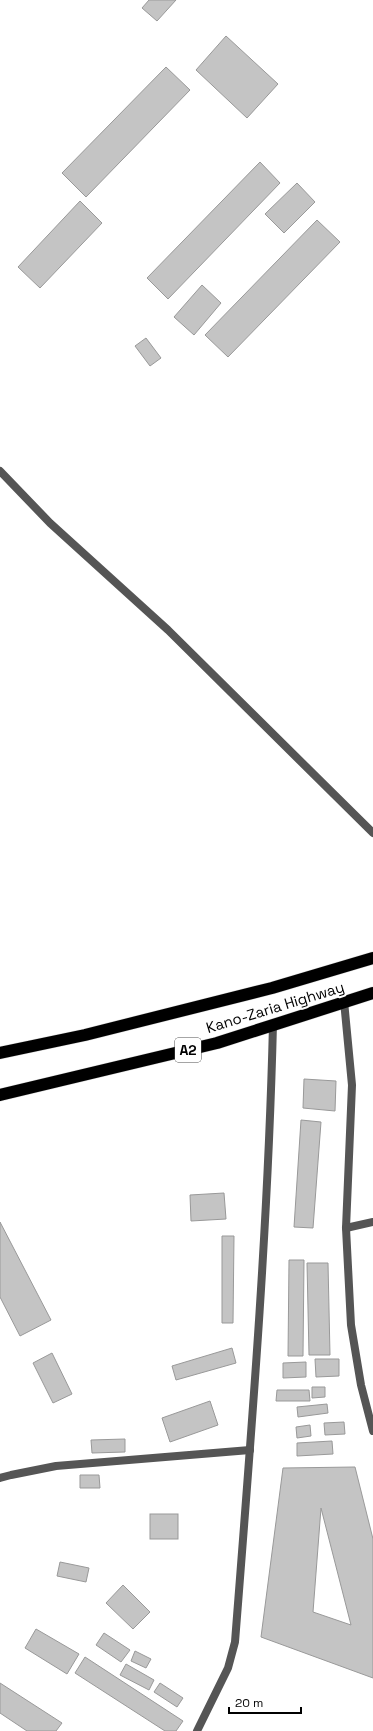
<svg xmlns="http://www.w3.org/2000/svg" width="373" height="1731" font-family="'Space Grotesk',sans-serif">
<rect width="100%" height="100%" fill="#fff"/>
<!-- building -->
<g fill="#c4c4c4" stroke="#999" fill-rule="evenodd">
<polygon points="149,0 176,0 157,21 142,8"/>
<polygon points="226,36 278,84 247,118 196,70"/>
<polygon points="166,67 190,90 86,197 62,173"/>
<polygon points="260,162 280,183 168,299 147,278"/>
<polygon points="297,183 315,202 284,233 265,214"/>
<polygon points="80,201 102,223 40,288 18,267"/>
<polygon points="317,220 340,242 228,357 205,335"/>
<polygon points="202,285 221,303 194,335 174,317"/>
<polygon points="146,338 161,358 150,366 135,346"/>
<polygon points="304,1079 336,1081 335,1111 303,1108"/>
<polygon points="301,1120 321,1122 313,1228 294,1227"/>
<polygon points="224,1193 226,1219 191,1221 190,1195"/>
<polygon points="0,1222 51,1320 20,1336 0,1297"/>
<polygon points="222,1236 234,1236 233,1323 222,1323"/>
<polygon points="289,1260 304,1260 303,1356 288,1356"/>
<polygon points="307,1263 328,1263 330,1355 309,1355"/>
<polygon points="232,1348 236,1363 176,1380 172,1366"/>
<polygon points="52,1353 72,1394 53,1403 33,1363"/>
<polygon points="315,1359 339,1359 339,1376 316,1377"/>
<polygon points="306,1362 306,1377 283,1378 283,1363"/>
<polygon points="312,1387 325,1387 325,1397 312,1398"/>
<polygon points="277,1390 309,1390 310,1401 276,1401"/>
<polygon points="210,1401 218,1425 170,1442 162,1418"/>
<polygon points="327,1404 328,1413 298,1417 297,1407"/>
<polygon points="344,1422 345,1434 325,1435 324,1423"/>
<polygon points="310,1425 311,1436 297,1438 296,1427"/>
<polygon points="125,1439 125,1452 92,1453 91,1440"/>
<polygon points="332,1441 333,1454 297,1456 297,1443"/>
<path d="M355,1467l18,72v139l-112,-41 22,-169zM321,1508l30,117 -38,-13z"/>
<polygon points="80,1475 99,1475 100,1488 80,1488"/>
<rect x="150" y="1514" width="28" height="25"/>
<polygon points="60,1562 89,1568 86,1582 57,1576"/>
<polygon points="123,1585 150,1612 133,1629 106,1603"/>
<polygon points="36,1629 79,1654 67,1674 25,1648"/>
<polygon points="104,1633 130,1650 121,1662 96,1645"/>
<polygon points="135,1651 151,1659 146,1668 131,1661"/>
<polygon points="85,1657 183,1721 176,1731 165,1731 75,1673"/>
<polygon points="126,1664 154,1680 149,1690 120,1675"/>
<polygon points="0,1683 62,1723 56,1731 27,1731 0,1713"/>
<polygon points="160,1683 183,1698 177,1707 154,1692"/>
</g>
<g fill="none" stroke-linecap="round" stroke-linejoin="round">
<defs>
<g id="highway">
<polyline points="0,1053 85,1035 272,988 373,958"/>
<polyline points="0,1095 217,1043 373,993"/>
</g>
</defs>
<!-- highway casing -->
<use href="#highway" stroke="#dbdbdb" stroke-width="13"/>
<!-- street -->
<g stroke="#555" stroke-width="8">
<polyline points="0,471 50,523 168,630 373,833"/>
<polyline points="344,1001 352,1085 346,1228 351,1325 361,1385 373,1431"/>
<polyline points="346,1228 373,1222"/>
<polyline points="0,1478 11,1475 56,1466 250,1450"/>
<path d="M197,1731l31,-63 7,-26c16,-205 33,-411 38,-618"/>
</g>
<!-- highway -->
<use href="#highway" stroke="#000" stroke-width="12"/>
</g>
<g text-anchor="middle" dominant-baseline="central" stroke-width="4" stroke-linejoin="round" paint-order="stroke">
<!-- shield labels -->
<rect fill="#fff" stroke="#4c4c4c" stroke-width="1" x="175" y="1038" width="26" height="24" rx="3"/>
<g font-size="14" font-weight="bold" fill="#000">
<text x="188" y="1050">A2</text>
</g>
<!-- street labels -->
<g font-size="15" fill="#000" stroke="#fff">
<text transform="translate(275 1007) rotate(-17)">Kano-Zaria Highway</text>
</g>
</g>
<!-- scale -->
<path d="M229 1707v6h72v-6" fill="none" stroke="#000000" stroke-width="2"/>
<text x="235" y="1707" font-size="12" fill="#000000" stroke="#ffffff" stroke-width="3" paint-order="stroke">20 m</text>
</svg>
